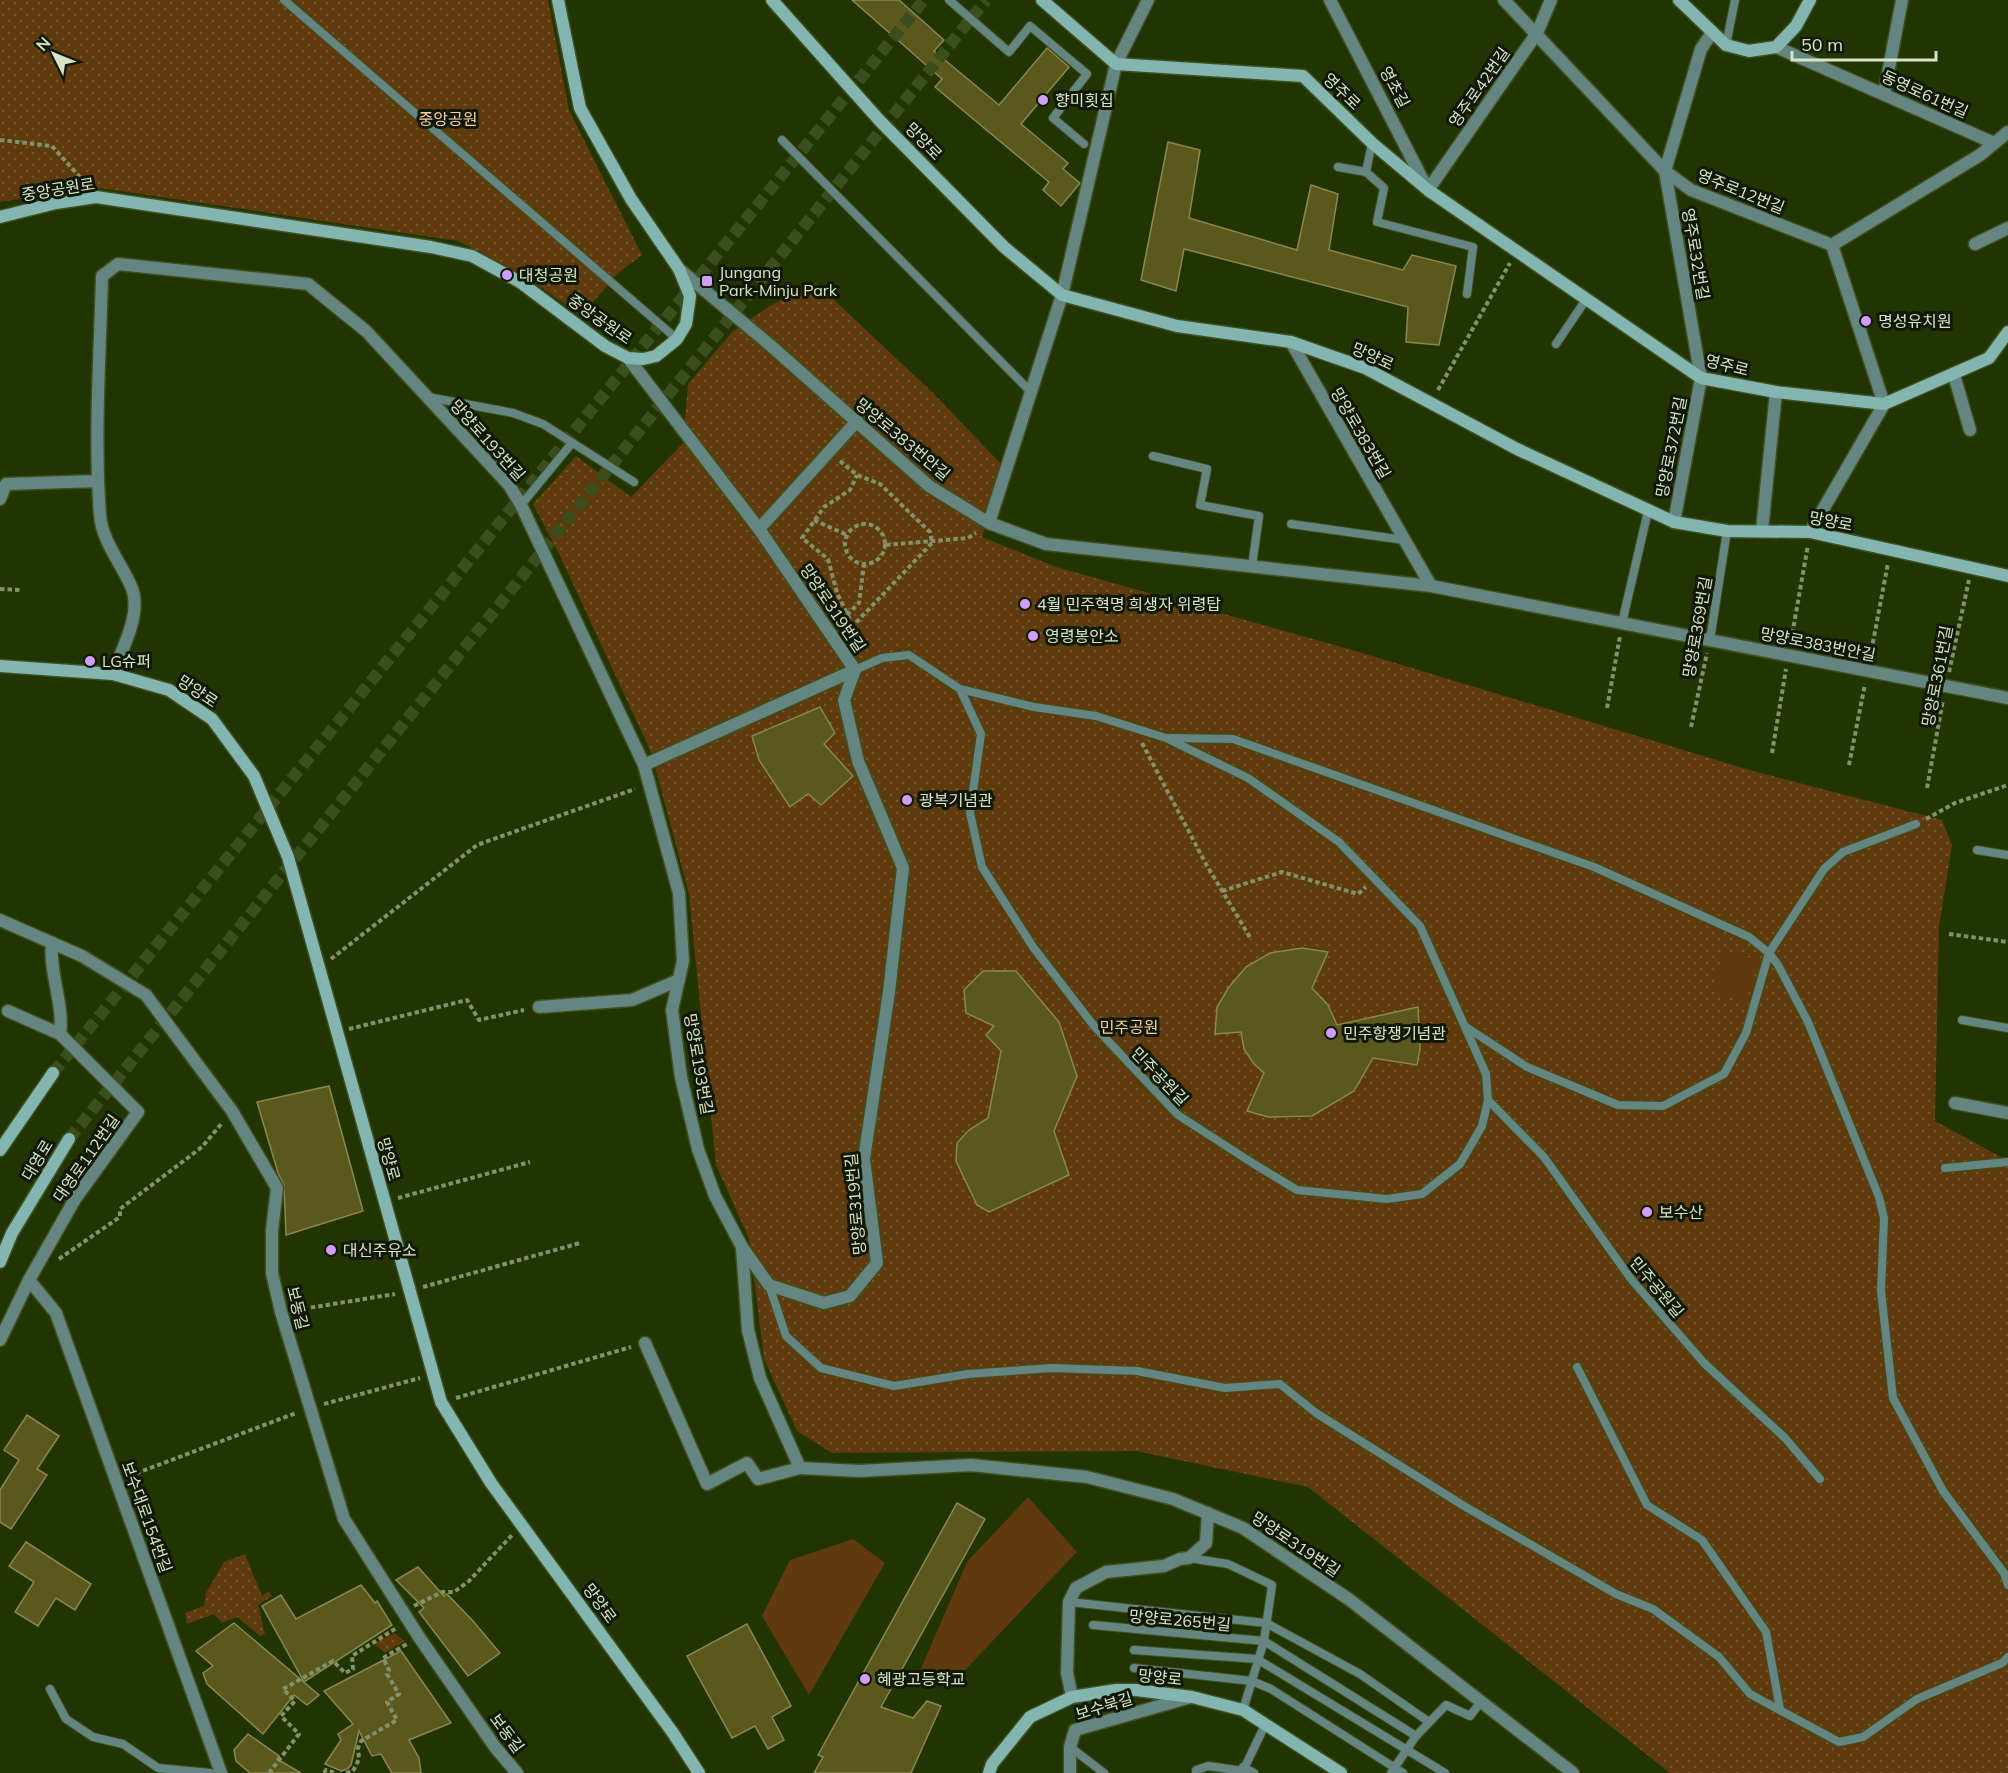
<svg xmlns="http://www.w3.org/2000/svg" width="2008" height="1773" font-family="Mulish,'Noto Sans KR',sans-serif">
<defs>
<pattern id="park-dots" width="8" height="8" patternUnits="userSpaceOnUse" patternTransform="scale(1.5)"><rect width="8" height="8" fill="#5e3a0c"/><path d="M2 2h.1M6 6h.1" fill="none" stroke="#74562e" stroke-width="1.8" stroke-linecap="round"/></pattern>
</defs>
<rect width="100%" height="100%" fill="#223400"/>
<!-- park -->
<g fill="url(#park-dots)">
<polygon points="0,0 548,0 569,110 642,255 618,273 581,316 524,275 458,241 93,187 0,202"/>
<polygon points="815,282 933,393 1002,465 982,537 1056,567 1349,649 1753,771 1942,820 1952,845 1939,927 1935,1121 2008,1161 2008,1773 1670,1773 1308,1487 1136,1451 832,1453 797,1431 764,1359 749,1239 716,1165 689,894 651,752 559,554 533,504 576,456 631,497 683,443 688,384 732,332 770,306"/>
<polygon points="245,1554 262,1596 269,1591 272,1596 258,1605 265,1634 260,1636 237,1617 222,1623 214,1614 187,1624 185,1613 204,1606 206,1593 224,1562"/>
<polygon points="394,1633 405,1641 385,1653 374,1644"/>
</g>
<!-- pitch -->
<g fill="#5e3a0c">
<polygon points="1724,950 1758,960 1746,1001 1712,991"/>
<polygon points="1028,1497 1077,1552 949,1687 919,1673 967,1562"/>
<polygon points="853,1539 885,1563 809,1695 762,1616 790,1560"/>
</g>
<!-- building -->
<g fill="#5a581c" stroke="#8a884e" stroke-width="1.5">
<polygon points="852,0 899,0 944,40 934,51 999,105 1047,48 1069,67 1021,124 1068,163 1063,169 1080,183 1061,206 1043,190 1049,182 935,87 942,79"/>
<polygon points="1168,142 1200,150 1189,218 1297,250 1311,185 1338,194 1329,250 1403,270 1412,255 1456,266 1439,345 1406,342 1408,307 1184,249 1176,291 1141,280"/>
<polygon points="820,707 835,733 824,744 853,776 821,805 808,794 790,807 759,760 752,736"/>
<polygon points="1302,948 1328,952 1312,988 1328,1005 1337,1025 1418,1007 1420,1049 1417,1065 1373,1058 1354,1091 1312,1116 1268,1117 1247,1111 1264,1073 1254,1064 1244,1049 1241,1032 1215,1034 1217,1007 1229,987 1246,967 1270,953"/>
<polygon points="983,971 1016,971 1059,1022 1077,1076 1054,1131 1069,1175 989,1212 977,1205 956,1161 957,1143 969,1130 988,1118 1001,1051 986,1035 994,1026 966,1013 964,990"/>
<polygon points="329,1086 363,1211 286,1235 284,1185 278,1173 257,1102"/>
<polygon points="27,1415 59,1436 37,1469 47,1475 11,1529 0,1522 0,1490 19,1460 4,1450"/>
<polygon points="957,1503 985,1519 881,1707 913,1718 927,1701 941,1706 911,1773 814,1773 823,1757 818,1755"/>
<polygon points="26,1542 91,1584 75,1610 56,1598 38,1626 15,1612 34,1582 9,1566"/>
<polygon points="418,1567 444,1596 447,1594 473,1621 500,1653 468,1676 419,1612 424,1608 396,1580"/>
<polygon points="361,1585 375,1603 377,1601 392,1625 304,1682 262,1606 281,1595 296,1619"/>
<polygon points="234,1623 319,1695 307,1705 294,1695 263,1734 207,1684 203,1673 213,1666 196,1651"/>
<polygon points="747,1624 791,1706 772,1717 784,1740 768,1749 755,1726 732,1738 687,1656"/>
<polygon points="401,1651 451,1723 409,1740 419,1758 421,1773 392,1773 381,1754 372,1756 359,1731 351,1765 347,1769 341,1771 325,1764 341,1740 338,1734 353,1724 324,1691"/>
<polygon points="248,1734 279,1756 277,1759 301,1773 250,1773 236,1761 234,1750"/>
</g>
<g fill="none" stroke-linecap="round" stroke-linejoin="round">
<!-- secondary-tunnel -->
<g stroke="#3d4e1e" stroke-width="12" stroke-dasharray="12 6" stroke-linecap="butt">
<polyline points="53,1073 924,0"/>
<polyline points="69,1139 986,0"/>
</g>
<defs>
<g id="lane">
<polyline points="284,0 677,339"/>
<polyline points="949,0 1009,52 1030,26 1087,74 1053,118 1084,144"/>
<polyline points="1726,45 1735,0"/>
<polyline points="782,140 1031,392"/>
<polyline points="1338,167 1366,172 1384,188 1377,222 1473,247 1467,294"/>
<polyline points="1366,172 1372,143"/>
<polyline points="1556,344 1585,301"/>
<polyline points="428,397 513,413 543,424 634,482"/>
<polyline points="1153,456 1207,469 1200,505 1259,516 1252,566"/>
<polyline points="521,505 572,443"/>
<polyline points="1291,524 1404,540"/>
<polyline points="1622,623 1648,511"/>
<polyline points="1710,640 1727,531"/>
<polyline points="855,670 882,658 909,655 960,689 981,734 970,813 982,867 1033,947 1094,1026 1178,1115 1254,1164 1297,1190 1387,1199 1422,1194 1460,1164 1482,1126 1488,1100 1486,1074 1420,926 1339,842 1248,778 1166,738 1096,716 1034,707 960,689"/>
<polyline points="1169,738 1233,739 1594,867 1749,937 1769,953 1778,965 1808,1022 1879,1197 1884,1218 1881,1291 1893,1398 1943,1491 2004,1573 2008,1585"/>
<polyline points="1977,850 2008,855"/>
<polyline points="1962,1020 2008,1028"/>
<polyline points="1466,1027 1527,1067 1618,1105 1663,1106 1724,1074 1746,1033 1769,953 1824,869 1843,852 1916,824"/>
<polyline points="1488,1100 1544,1157 1631,1279 1704,1363 1785,1438 1820,1479"/>
<polyline points="1945,1168 2008,1162"/>
<polyline points="769,1285 786,1336 821,1368 894,1386 968,1374 1052,1368 1137,1371 1225,1388 1280,1384 1316,1413 1464,1506 1616,1594 1653,1609 1719,1657 1750,1694 1839,1742 1863,1737 1917,1699 2002,1663 2008,1657"/>
<polyline points="1577,1367 1647,1505 1702,1540 1766,1632 1780,1709"/>
<polyline points="1189,1558 1228,1564 1272,1585 1264,1641 1243,1710"/>
<polyline points="1069,1602 1266,1623 1360,1674 1429,1722"/>
<polyline points="1093,1625 1264,1641 1416,1736"/>
<polyline points="1134,1650 1257,1659 1445,1773"/>
<polyline points="1134,1668 1252,1681 1271,1689 1403,1773"/>
<polyline points="50,1689 66,1719 93,1737 123,1744 158,1768 210,1773"/>
<polyline points="1070,1747 1104,1773"/>
<polyline points="1243,1767 1254,1773"/>
<polyline points="1196,1773 1196,1770 1208,1766 1243,1771"/>
<polyline points="1242,1773 1266,1723"/>
<polyline points="1391,1773 1416,1736 1446,1705 1470,1716 1480,1703"/>
</g>
<g id="street">
<polyline points="1330,0 1428,190 1537,33 1551,0"/>
<polyline points="1504,0 1665,171 1691,190 1832,245 1980,155 2008,132"/>
<polyline points="1776,47 1994,143"/>
<polyline points="1884,94 1902,0"/>
<polyline points="1975,244 2008,228"/>
<polyline points="679,269 770,345 929,486 989,523 1046,544 1431,586 2008,698"/>
<polyline points="1291,342 1431,586"/>
<polyline points="1954,375 1970,430"/>
<polyline points="0,499 6,484 98,481"/>
<polyline points="1674,522 1701,378 1665,171 1701,49 1711,34"/>
<polyline points="989,523 1062,295 1116,64 1148,0"/>
<polyline points="759,529 857,421"/>
<polyline points="1762,530 1776,392"/>
<polyline points="1810,532 1884,404 1832,245"/>
<path d="M113,674c9,-26 30,-61 18,-88 -10,-23 -29,-45 -31,-71 -6,-79 0,-160 2,-239l16,-12 190,20 58,47 143,154 12,20 123,260 35,128 4,68 -11,49 9,67 17,72 17,47 27,51 27,38 55,18 26,-7 27,-33 -13,-104 25,-167 14,-124 -45,-107 -14,-61 11,-30 -96,-141 -131,-171"/>
<polyline points="644,765 855,670"/>
<polyline points="0,920 82,956 146,995 232,1111 277,1188 272,1230 272,1273 281,1312 344,1519 419,1637 495,1747 517,1773"/>
<path d="M52,943c-3,31 12,60 8,91"/>
<polyline points="539,1007 632,1000 679,980"/>
<polyline points="1955,1103 2008,1113"/>
<polyline points="742,1248 748,1330 760,1378 800,1468 859,1471 971,1465 1087,1477 1173,1499 1243,1528 1350,1600 1573,1773"/>
<polyline points="29,1280 56,1313 221,1773"/>
<polyline points="0,1340 29,1280 75,1199 138,1112 60,1034 8,1011"/>
<polyline points="645,1343 707,1484 747,1463 758,1479 800,1468"/>
<polyline points="1072,1697 1067,1673 1069,1602 1076,1588 1106,1572 1164,1566 1180,1559 1189,1558 1206,1543 1208,1513"/>
<polyline points="1070,1773 1070,1747 1075,1730 1191,1697"/>
</g>
<g id="secondary">
<polyline points="772,0 880,121 1004,247 1062,295 1177,326 1291,342 1365,368 1517,449 1674,522 1727,531 1810,532 2008,576"/>
<polyline points="1042,0 1116,64 1303,76 1372,143 1428,190 1701,378 1776,392 1884,404 1989,358 2008,332"/>
<polyline points="1679,0 1726,45 1749,51 1776,47 1796,26 1810,0"/>
<polyline points="0,217 56,203 96,197 431,247 472,256 520,282 605,346 628,358 643,359 656,356 677,339 686,324 690,296 679,269 631,199 580,108 558,0"/>
<polyline points="0,666 113,674 169,690 212,719 254,776 288,857 441,1402 491,1483 673,1733 699,1773"/>
<polyline points="0,1150 53,1073"/>
<polyline points="0,1262 12,1233 69,1139"/>
<polyline points="989,1773 992,1764 1030,1717 1072,1697 1116,1690 1136,1690 1192,1697 1243,1710 1341,1773"/>
</g>
</defs>
<!-- lane casing -->
<use href="#lane" stroke="#3f5020" stroke-width="10"/>
<!-- street casing -->
<use href="#street" stroke="#3f5020" stroke-width="15"/>
<!-- secondary casing -->
<use href="#secondary" stroke="#3f5020" stroke-width="15"/>
<!-- path -->
<g stroke="#83926b" stroke-width="4" stroke-dasharray="4.5 3" stroke-linecap="butt">
<polyline points="0,140 52,146 87,185"/>
<polyline points="1438,390 1510,263"/>
<polyline points="840,461 857,475 880,484 930,532 932,543 847,632"/>
<polyline points="814,520 847,535"/>
<circle cx="865" cy="544" r="20"/>
<polyline points="886,545 968,538 976,533"/>
<polyline points="0,589 20,590"/>
<polyline points="847,615 859,603 864,564"/>
<polyline points="853,626 837,593 828,559 802,538 824,507 850,490 857,475"/>
<polyline points="1791,641 1808,545"/>
<polyline points="1870,658 1888,563"/>
<polyline points="1949,672 1969,580"/>
<polyline points="1607,708 1620,636"/>
<polyline points="1691,727 1707,653"/>
<polyline points="1142,743 1206,864 1251,939"/>
<polyline points="1772,753 1786,669"/>
<polyline points="1849,765 1865,684"/>
<polyline points="1927,788 1943,700"/>
<polyline points="1926,819 1955,803 2008,785"/>
<polyline points="1222,891 1282,872 1358,894 1366,887"/>
<polyline points="1949,934 2008,942"/>
<polyline points="331,959 477,845 635,789"/>
<polyline points="349,1029 467,1000 479,1020 524,1010"/>
<polyline points="398,1198 530,1162"/>
<polyline points="59,1259 120,1217 120,1209 202,1147 222,1123"/>
<polyline points="423,1287 580,1243"/>
<polyline points="296,1310 395,1294"/>
<polyline points="456,1398 631,1347"/>
<polyline points="324,1404 420,1378"/>
<polyline points="129,1476 296,1413"/>
<polyline points="414,1606 442,1592 454,1592 469,1581 512,1535"/>
<polyline points="269,1773 299,1734 281,1716 295,1701 283,1689 333,1661 345,1673 353,1669 352,1656 398,1627"/>
<polyline points="324,1773 326,1770 335,1773"/>
<polyline points="346,1773 353,1771 359,1759 358,1748 361,1741 397,1720 387,1702 399,1694 387,1674 389,1670 383,1658 407,1644"/>
</g>
<!-- lane -->
<use href="#lane" stroke="#658581" stroke-width="8"/>
<!-- street -->
<use href="#street" stroke="#658581" stroke-width="12"/>
<!-- secondary -->
<use href="#secondary" stroke="#83b6b0" stroke-width="12"/>
</g>
<!-- markers -->
<g fill="#d09dfe" stroke="#111905" stroke-width="2">
<circle cx="1043" cy="100" r="6"/>
<circle cx="507" cy="275" r="6"/>
<rect x="701" y="275" width="12" height="12" rx="3"/>
<circle cx="1866" cy="321" r="6"/>
<circle cx="1025" cy="604" r="6"/>
<circle cx="1033" cy="636" r="6"/>
<circle cx="90" cy="661" r="6"/>
<circle cx="907" cy="800" r="6"/>
<circle cx="1331" cy="1033" r="6"/>
<circle cx="1647" cy="1212" r="6"/>
<circle cx="331" cy="1250" r="6"/>
<circle cx="865" cy="1679" r="6"/>
</g>
<g text-anchor="middle" dominant-baseline="central" stroke-width="6" stroke-linejoin="round" paint-order="stroke">
<!-- street labels -->
<g font-size="16" fill="#d7e4c8" stroke="#111905">
<text transform="translate(1395 87) rotate(62)">영초길</text>
<text transform="translate(1479 87) rotate(-55)">영주로42번길</text>
<text transform="translate(1342 91) rotate(44)">영주로</text>
<text transform="translate(1925 94) rotate(24)">동영로61번길</text>
<text transform="translate(924 141) rotate(46)">망양로</text>
<text transform="translate(58 189) rotate(-9)">중앙공원로</text>
<text transform="translate(1741 191) rotate(22)">영주로12번길</text>
<text transform="translate(1696 254) rotate(80)">영주로32번길</text>
<text transform="translate(600 319) rotate(35)">중앙공원로</text>
<text transform="translate(1373 356) rotate(24)">망양로</text>
<text transform="translate(1727 365) rotate(14)">영주로</text>
<text transform="translate(1361 433) rotate(60)">망양로383번길</text>
<text transform="translate(903 439) rotate(40)">망양로383번안길</text>
<text transform="translate(488 440) rotate(48)">망양로193번길</text>
<text transform="translate(1671 447) rotate(-79)">망양로372번길</text>
<text transform="translate(1831 521) rotate(11)">망양로</text>
<text transform="translate(833 608) rotate(56)">망양로319번길</text>
<text transform="translate(1697 627) rotate(-80)">망양로369번길</text>
<text transform="translate(1818 644) rotate(11)">망양로383번안길</text>
<text transform="translate(1937 676) rotate(-79)">망양로361번길</text>
<text transform="translate(198 691) rotate(34)">망양로</text>
<text transform="translate(699 1064) rotate(80)">망양로193번길</text>
<text transform="translate(1160 1076) rotate(46)">민주공원길</text>
<text transform="translate(86 1158) rotate(-55)">대영로112번길</text>
<text transform="translate(389 1159) rotate(74)">망양로</text>
<text transform="translate(37 1160) rotate(-59)">대영로</text>
<text transform="translate(855 1204) rotate(-95)">망양로319번길</text>
<text transform="translate(1657 1287) rotate(50)">민주공원길</text>
<text transform="translate(298 1308) rotate(76)">보동길</text>
<text transform="translate(147 1517) rotate(70)">보수대로154번길</text>
<text transform="translate(1296 1544) rotate(34)">망양로319번길</text>
<text transform="translate(600 1603) rotate(54)">망양로</text>
<text transform="translate(1180 1620) rotate(5)">망양로265번길</text>
<text transform="translate(1160 1677) rotate(6)">망양로</text>
<text transform="translate(1104 1706) rotate(-17)">보수북길</text>
<text transform="translate(507 1733) rotate(53)">보동길</text>
</g>
<!-- poi labels -->
<g font-size="16" fill="#d7e4c8" stroke="#111905" text-anchor="start">
<text x="1055" y="100">향미횟집</text>
<text x="719" y="272">Jungang<tspan x="719" dy="18">Park-Minju Park</tspan></text>
<text x="519" y="275">대청공원</text>
<text x="1878" y="321">명성유치원</text>
<text x="1037" y="604">4월 민주혁명 희생자 위령탑</text>
<text x="1045" y="636">영령봉안소</text>
<text x="102" y="661">LG슈퍼</text>
<text x="919" y="800">광복기념관</text>
<text x="1343" y="1033">민주항쟁기념관</text>
<text x="1659" y="1212">보수산</text>
<text x="343" y="1250">대신주유소</text>
<text x="877" y="1679">혜광고등학교</text>
</g>
<!-- park labels -->
<g font-size="16" fill="#f8cea2" stroke="#111905">
<text x="448" y="119">중앙공원</text>
<text x="1129" y="1027">민주공원</text>
</g>
</g>
<!-- north arrow -->
<g transform="translate(54 54) rotate(313)" stroke="#111905" stroke-width="4.5" paint-order="stroke">
<path d="M0-4.5L10 22L0 15L-10 22Z" fill="#d7e4c8"/>
<text y="-9" font-size="16" font-weight="bold" text-anchor="middle" fill="#d7e4c8">N</text>
</g>
<!-- scale -->
<path d="M1792 51v9h144v-9" fill="none" stroke="#d7e4c8" stroke-width="3"/>
<text x="1801" y="51" font-size="18" fill="#d7e4c8" stroke="#111905" stroke-width="4.5" paint-order="stroke">50 m</text>
</svg>
